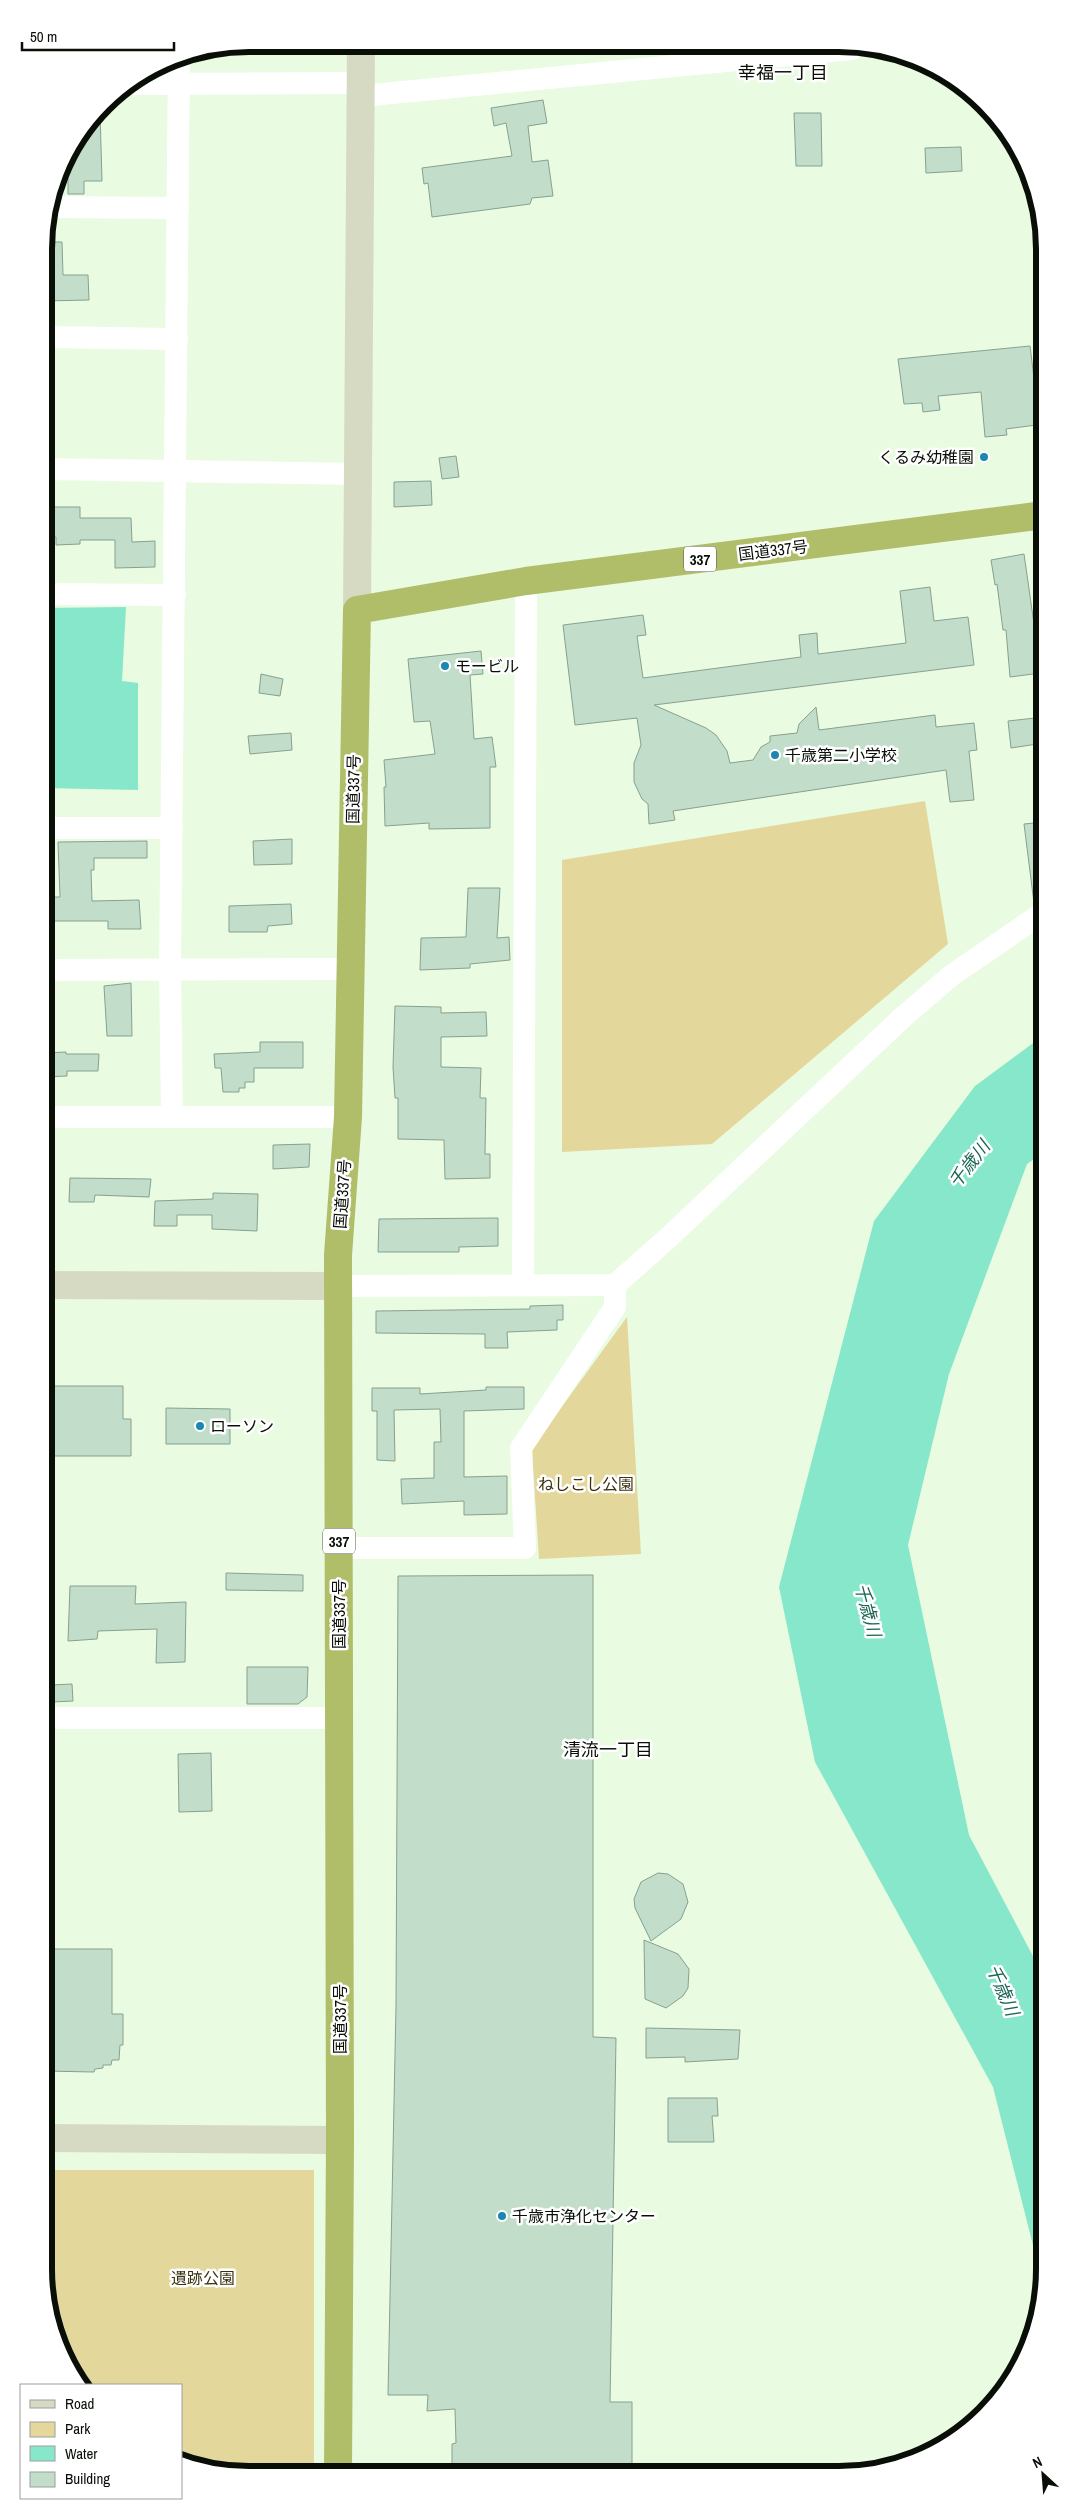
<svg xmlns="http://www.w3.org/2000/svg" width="1088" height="2519" font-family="'Archivo Narrow','Noto Sans JP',sans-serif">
<rect width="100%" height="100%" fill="#e9fbe1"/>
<!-- green -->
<g fill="#e3d79b">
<polygon points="925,801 948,944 712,1144 562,1152 562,860"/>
<polygon points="627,1317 641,1554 539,1559 532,1448"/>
<path d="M44,2170h270v302l-105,-1 -28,-9v-77h-100c-46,-60 -37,-143 -37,-215z"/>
</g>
<!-- water -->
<g fill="#87e7ca">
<polygon points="126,607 122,681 138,683 138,790 44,788 44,608"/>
<polygon points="1044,1035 1044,1152 1027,1164 949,1374 908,1545 969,1835 1044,1977 1043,2285 993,2087 815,1762 779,1587 874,1221 975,1086"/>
</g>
<!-- building -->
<g fill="#c2ddc9" stroke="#87a18f">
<polygon points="543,100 547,123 528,126 532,162 548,160 553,196 532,198 530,204 432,217 428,183 424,184 422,168 512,156 506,123 494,126 491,108"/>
<polygon points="100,112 102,181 84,181 84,194 68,194 68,154"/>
<polygon points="794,113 821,113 822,166 796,166"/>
<polygon points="961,147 962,171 926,173 925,148"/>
<polygon points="44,242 62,242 63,275 88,275 89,300 44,301"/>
<polygon points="1030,346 1036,394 1044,394 1044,424 1006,429 1007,435 985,437 981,392 938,396 940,410 923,412 922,403 904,404 898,359"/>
<polygon points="456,456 459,477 442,479 439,458"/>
<polygon points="431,481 432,505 394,507 394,482"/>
<polygon points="44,507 80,507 80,518 131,518 132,542 155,541 155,567 115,568 115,540 80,540 80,544 56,545 56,537 44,537"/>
<polygon points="1024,554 1041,673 1010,677 1006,630 1003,630 997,584 995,585 991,560"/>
<polygon points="930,587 934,621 968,617 974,665 654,705 706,728 716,735 727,751 730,763 753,760 761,747 770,742 770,736 797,733 799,724 816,707 819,730 935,715 936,727 974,723 977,750 969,751 974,800 950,802 946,770 673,811 675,820 649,824 648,804 642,799 634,782 634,763 641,745 637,718 575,725 563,625 643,615 646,635 637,636 643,678 801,657 799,635 817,633 818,654 906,643 900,591"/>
<polygon points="481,651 483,674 470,675 474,739 492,737 496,767 490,767 490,828 429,829 429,823 385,826 384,787 386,787 384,760 435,754 430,721 414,722 408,659"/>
<polygon points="261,674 283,679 280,696 259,693"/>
<polygon points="1044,717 1044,743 1011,748 1008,721"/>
<polygon points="291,733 292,750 250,754 248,736"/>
<polygon points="1044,822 1044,899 1034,903 1024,824"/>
<polygon points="292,839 292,864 254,865 253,841"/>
<polygon points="147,841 147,858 94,858 94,870 91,870 92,901 139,900 141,929 108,929 108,921 44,921 44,902 54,902 54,897 60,897 58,842"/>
<polygon points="468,888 500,888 497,938 509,937 510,960 470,964 470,968 420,970 421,938 466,937"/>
<polygon points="291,904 292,924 268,926 267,932 229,932 229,906"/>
<polygon points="131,983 132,1036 107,1036 104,986"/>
<polygon points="395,1006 441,1007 441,1013 486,1012 487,1036 441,1037 441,1067 481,1068 480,1098 486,1098 485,1154 490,1154 490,1178 445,1179 444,1140 398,1139 398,1098 395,1098 393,1067"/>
<polygon points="260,1042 303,1042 303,1068 254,1068 254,1082 245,1082 245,1088 239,1088 239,1092 223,1092 221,1068 215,1068 214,1054 260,1052"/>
<polygon points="66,1052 66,1054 99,1054 98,1071 67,1071 67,1076 44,1077 44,1053"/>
<polygon points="310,1144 309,1167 273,1169 273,1145"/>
<polygon points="70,1178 151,1179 149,1197 95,1195 94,1202 69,1202"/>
<polygon points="213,1193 258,1194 257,1231 212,1229 212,1215 177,1215 177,1226 154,1226 155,1201 213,1199"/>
<polygon points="498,1218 498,1246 459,1247 459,1252 378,1252 379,1219"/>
<polygon points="563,1305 563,1320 557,1320 557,1330 507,1332 508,1348 485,1348 485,1334 376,1333 376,1311 530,1309 530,1306"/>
<polygon points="44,1386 123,1386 123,1419 131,1419 131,1456 44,1456"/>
<polygon points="486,1387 524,1387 524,1409 464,1411 464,1477 507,1476 507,1514 464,1515 464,1501 402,1504 401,1479 434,1478 434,1442 441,1442 440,1409 394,1410 395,1461 377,1460 377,1411 372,1411 372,1388 420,1388 420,1394 486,1390"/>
<polygon points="166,1408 230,1409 230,1444 166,1444"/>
<polygon points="226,1573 303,1575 303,1591 226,1590"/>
<polygon points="593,1575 593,2037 616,2038 610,2402 632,2402 632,2467 627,2467 626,2474 452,2473 452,2444 456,2443 455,2409 427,2411 428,2395 388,2395 396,2006 398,1576"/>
<polygon points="70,1586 136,1586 135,1604 186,1602 185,1662 156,1663 157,1629 98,1631 97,1639 68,1641"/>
<polygon points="247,1667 308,1667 307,1697 298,1704 247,1704"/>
<polygon points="72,1684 73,1701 52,1702 52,1685"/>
<polygon points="211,1753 212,1811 179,1812 178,1754"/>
<polygon points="658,1873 668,1874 683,1884 688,1902 681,1919 651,1941 635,1908 634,1899 641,1882"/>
<polygon points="644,1940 678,1954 689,1969 688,1988 683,1996 666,2008 645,1999"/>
<polygon points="44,1949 112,1949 112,2014 123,2014 123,2045 120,2045 119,2060 112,2060 111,2065 103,2065 103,2068 95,2069 94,2072 44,2071"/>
<polygon points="646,2028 740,2030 738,2059 685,2062 685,2057 646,2058"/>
<polygon points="668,2098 717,2098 718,2116 712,2116 714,2142 668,2142"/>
</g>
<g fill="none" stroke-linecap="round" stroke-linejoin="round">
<!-- street -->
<g stroke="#fff" stroke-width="22">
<polyline points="131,84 360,83"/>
<polyline points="361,96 852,49"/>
<polyline points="52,207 178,208"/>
<polyline points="44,337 177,339"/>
<polyline points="44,469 358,474"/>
<polyline points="44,594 175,595"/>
<polyline points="44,828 172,828"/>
<polyline points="44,970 350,969"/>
<polyline points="44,1117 348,1117"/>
<polyline points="172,1117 170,969 179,58"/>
<polyline points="523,1285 526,581"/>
<polyline points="338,1286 615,1285 668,1238 903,1017 952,975 1044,912"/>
<polyline points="339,1548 525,1548 521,1448 615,1307 615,1285"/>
<polyline points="44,1718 339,1718"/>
</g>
<!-- secondary -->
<g stroke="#d6dac2" stroke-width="28">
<polyline points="357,610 361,44"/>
<polyline points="44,1285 338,1286"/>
<polyline points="44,2138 340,2140"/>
</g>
<!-- highway -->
<polyline stroke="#b0bd69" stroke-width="28" points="338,2472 340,2140 338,1255 348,1117 357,610 526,581 1044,515"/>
</g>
<!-- markers -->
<g fill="#1c87af" stroke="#fff" stroke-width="2">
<circle cx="984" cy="457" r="5"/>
<circle cx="445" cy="666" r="5"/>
<circle cx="775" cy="755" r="5"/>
<circle cx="200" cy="1426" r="5"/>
<circle cx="502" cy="2216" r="5"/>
</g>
<g text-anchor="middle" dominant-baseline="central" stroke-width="5" stroke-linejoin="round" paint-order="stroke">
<!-- shield labels -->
<g fill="#fff" stroke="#535751" stroke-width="1">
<rect x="684" y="546.5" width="32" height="25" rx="4"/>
<rect x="323" y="1528.5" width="32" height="25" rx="4"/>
</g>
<g font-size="15" font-weight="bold" fill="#090f07">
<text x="700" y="559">337</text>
<text x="339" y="1541">337</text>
</g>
<!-- poi labels -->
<g font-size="16" fill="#090f07" stroke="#fff" text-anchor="start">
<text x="974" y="457" text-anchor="end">くるみ幼稚園</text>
<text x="455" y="666">モービル</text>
<text x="785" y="755">千歳第二小学校</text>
<text x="210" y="1426">ローソン</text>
<text x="512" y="2216">千歳市浄化センター</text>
</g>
<!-- street labels -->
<g font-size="16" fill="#090f07" stroke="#fff">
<text transform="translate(773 550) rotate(-7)">国道337号</text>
<text transform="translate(353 789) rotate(-89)">国道337号</text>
<text transform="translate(342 1194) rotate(-86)">国道337号</text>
<text transform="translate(339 1614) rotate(-90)">国道337号</text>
<text transform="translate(340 2019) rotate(-90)">国道337号</text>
</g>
<!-- park labels -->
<g font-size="16" fill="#3a3310" stroke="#fff">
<text x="586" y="1484">ねしこし公園</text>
<text x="203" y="2278">遺跡公園</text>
</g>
<!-- neighbourhood labels -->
<g font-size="18" fill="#090f07" stroke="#fff">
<text x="783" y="72">幸福一丁目</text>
<text x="608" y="1749">清流一丁目</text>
</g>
<!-- water labels -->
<g font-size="18" font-style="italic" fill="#196553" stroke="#fff">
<text transform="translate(969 1164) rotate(-52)">千歳川</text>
<text transform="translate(868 1610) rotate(75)">千歳川</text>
<text transform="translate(1003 1990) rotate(67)">千歳川</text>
</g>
</g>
<!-- crop -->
<path d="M0 0H1088V2519H0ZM249 52H839A197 197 0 0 1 1036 249V2269A197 197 0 0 1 839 2466H249A197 197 0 0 1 52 2269V249A197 197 0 0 1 249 52Z" fill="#fff" fill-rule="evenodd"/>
<path fill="none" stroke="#090f07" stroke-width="6" d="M249 52H839A197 197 0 0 1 1036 249V2269A197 197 0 0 1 839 2466H249A197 197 0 0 1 52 2269V249A197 197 0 0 1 249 52Z"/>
<!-- legend -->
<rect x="20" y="2384" width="162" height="115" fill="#ffffff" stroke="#9d9f9c"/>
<rect x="30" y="2400" width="25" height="8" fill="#d6dac2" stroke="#9d9f9c"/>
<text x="65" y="2409" font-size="15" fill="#090f07">Road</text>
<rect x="30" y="2422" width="25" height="15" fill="#e3d79b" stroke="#9d9f9c"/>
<text x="65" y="2434" font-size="15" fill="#090f07">Park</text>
<rect x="30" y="2446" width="25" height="15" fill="#87e7ca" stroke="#9d9f9c"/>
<text x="65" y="2459" font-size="15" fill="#090f07">Water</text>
<rect x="30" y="2472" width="25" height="15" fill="#c2ddc9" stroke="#9d9f9c"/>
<text x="65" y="2484" font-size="15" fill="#090f07">Building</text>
<!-- north arrow -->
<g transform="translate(1043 2474) rotate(334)" stroke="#ffffff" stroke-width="4" paint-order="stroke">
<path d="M0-4L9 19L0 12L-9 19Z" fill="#090f07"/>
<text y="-8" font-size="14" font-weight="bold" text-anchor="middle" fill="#090f07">N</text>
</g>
<!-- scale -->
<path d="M22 42v8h152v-8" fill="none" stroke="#090f07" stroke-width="2.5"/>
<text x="30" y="42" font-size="15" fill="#090f07" stroke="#ffffff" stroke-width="4" paint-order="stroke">50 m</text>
</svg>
